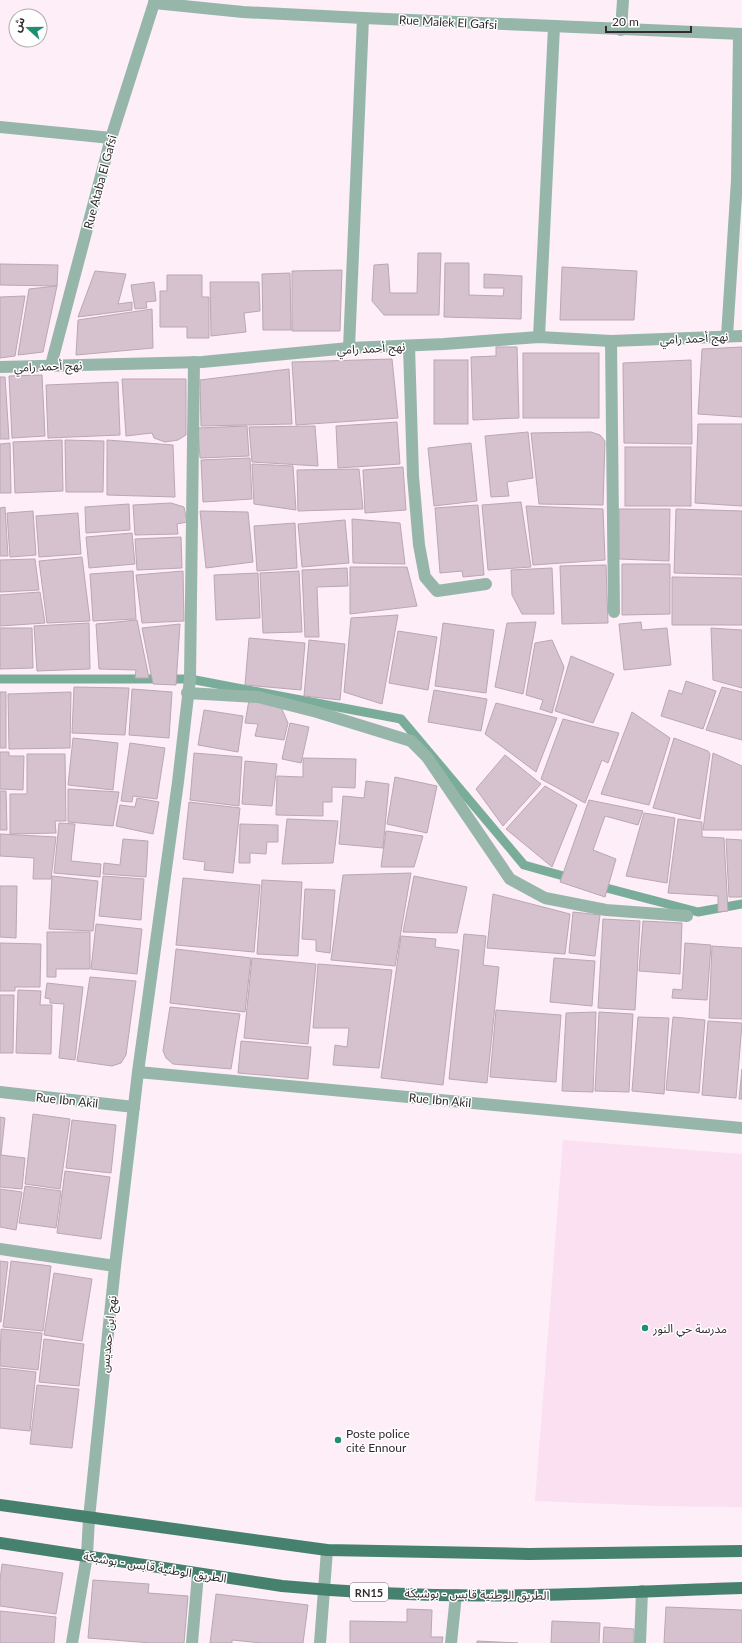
<svg xmlns="http://www.w3.org/2000/svg" width="742" height="1643" font-family="Lato,'Noto Sans Arabic',sans-serif">
<rect width="100%" height="100%" fill="#feeef8"/>
<!-- built -->
<polygon fill="#fae0f1" points="563,1140 742,1154 742,1507 659,1506 535,1501"/>
<g fill="none" stroke-linecap="round" stroke-linejoin="round">
<!-- stream -->
<g stroke="#7aac9a" stroke-width="9">
<polyline points="0,679 190,679 401,719 524,865 574,879"/>
<polyline points="595,885 698,912 742,904"/>
</g>
</g>
<!-- building -->
<g fill="#d5c2ce" stroke="#b9a7b3">
<polygon points="418,253 441,253 439,315 384,315 372,301 374,265 388,264 390,293 417,293"/>
<polygon points="445,263 469,263 469,295 503,296 504,288 484,288 484,274 522,276 521,319 444,317"/>
<polygon points="0,264 58,265 57,286 0,285"/>
<polygon points="562,267 637,271 634,320 560,320"/>
<polygon points="342,270 340,331 292,331 292,271"/>
<polygon points="95,271 126,274 118,304 132,302 132,310 78,317"/>
<polygon points="290,273 291,330 263,330 262,274"/>
<polygon points="167,275 202,275 202,297 209,297 209,338 187,338 187,327 160,327 160,291 167,291"/>
<polygon points="154,282 156,301 146,302 147,308 135,309 131,285"/>
<polygon points="210,282 259,282 260,311 244,313 246,332 211,336"/>
<polygon points="57,286 43,352 18,355 29,289"/>
<polygon points="25,296 15,356 0,358 0,297"/>
<polygon points="152,309 153,348 76,355 78,320"/>
<polygon points="496,347 517,347 519,418 473,420 471,357 496,356"/>
<polygon points="742,347 742,417 698,414 702,349"/>
<rect x="523" y="353" width="76" height="65"/>
<polygon points="392,359 398,418 296,425 292,362"/>
<rect x="434" y="360" width="34" height="64"/>
<polygon points="691,360 692,444 624,443 623,363"/>
<polygon points="289,369 292,424 201,426 200,380"/>
<polygon points="42,375 45,436 12,438 9,376"/>
<polygon points="0,377 5,377 9,439 0,439"/>
<polygon points="122,379 186,379 186,435 178,440 165,442 154,438 152,433 126,436"/>
<polygon points="118,382 120,435 48,438 46,385"/>
<polygon points="397,422 400,464 338,468 336,426"/>
<polygon points="698,424 742,424 742,506 695,503"/>
<polygon points="247,426 249,456 200,458 198,428"/>
<polygon points="315,426 318,466 252,462 249,427"/>
<polygon points="528,432 533,478 507,482 509,496 491,497 485,436"/>
<polygon points="591,432 600,435 605,441 603,505 539,504 531,433"/>
<polygon points="62,440 63,491 15,493 13,442"/>
<polygon points="65,440 104,441 103,492 66,492"/>
<polygon points="107,440 173,445 175,497 107,495"/>
<polygon points="10,443 11,493 0,493 0,444"/>
<polygon points="471,443 477,501 434,506 428,448"/>
<rect x="625" y="447" width="66" height="59"/>
<polygon points="250,458 252,499 203,502 201,460"/>
<polygon points="252,464 293,466 296,510 254,504"/>
<polygon points="403,467 406,510 365,513 363,470"/>
<polygon points="359,469 363,509 298,511 297,470"/>
<polygon points="521,502 531,567 488,570 482,505"/>
<polygon points="171,503 184,507 187,522 177,524 178,534 135,535 133,505"/>
<polygon points="129,504 130,530 86,533 85,507"/>
<polygon points="478,505 484,575 463,577 462,571 440,573 435,508"/>
<polygon points="526,506 603,509 605,560 533,565"/>
<polygon points="5,507 8,556 0,556 0,508"/>
<polygon points="619,509 670,509 669,561 619,559"/>
<polygon points="676,509 742,511 742,575 674,573"/>
<polygon points="33,511 36,555 10,557 7,513"/>
<polygon points="200,511 248,512 253,562 206,568"/>
<polygon points="78,513 81,554 39,557 36,516"/>
<polygon points="352,519 400,523 405,564 353,563"/>
<polygon points="345,520 349,563 302,567 298,524"/>
<polygon points="295,523 297,568 257,571 254,526"/>
<polygon points="132,533 135,564 89,568 86,537"/>
<polygon points="181,537 182,568 137,570 135,539"/>
<polygon points="82,557 90,621 47,623 39,561"/>
<polygon points="35,559 39,590 0,592 0,560"/>
<polygon points="622,564 670,564 670,614 622,615"/>
<polygon points="606,565 608,623 562,624 560,566"/>
<polygon points="350,567 407,567 417,606 350,614"/>
<polygon points="347,568 348,586 317,587 319,637 305,637 302,570"/>
<polygon points="552,568 554,614 522,614 512,595 511,570"/>
<polygon points="133,571 136,619 93,621 90,574"/>
<polygon points="183,571 184,621 142,623 136,575"/>
<polygon points="299,571 302,632 263,633 260,573"/>
<polygon points="258,573 260,618 216,620 214,575"/>
<polygon points="672,577 742,578 742,625 672,625"/>
<polygon points="40,592 45,623 0,626 0,595"/>
<polygon points="398,615 382,704 344,692 351,618"/>
<polygon points="137,620 149,678 135,678 136,670 99,669 96,624"/>
<polygon points="536,622 523,694 495,687 507,623"/>
<polygon points="641,622 642,630 667,628 671,665 624,670 619,624"/>
<polygon points="89,623 90,669 37,671 34,626"/>
<polygon points="443,623 494,630 486,693 435,686"/>
<polygon points="180,624 176,685 153,684 142,628"/>
<polygon points="0,628 32,628 33,668 0,669"/>
<polygon points="711,628 742,630 742,688 713,680"/>
<polygon points="398,631 437,637 428,690 389,683"/>
<polygon points="249,638 305,643 301,690 245,685"/>
<polygon points="309,640 345,644 340,700 304,696"/>
<polygon points="552,640 564,667 552,713 540,709 543,700 526,695 535,643"/>
<polygon points="571,656 614,674 593,723 555,711"/>
<polygon points="686,681 716,691 703,729 661,716 669,690 682,694"/>
<polygon points="74,687 129,688 125,735 72,733"/>
<polygon points="722,687 742,692 742,740 706,730"/>
<polygon points="132,689 172,692 169,738 129,735"/>
<polygon points="434,690 487,699 481,731 428,722"/>
<rect x="0" y="692" width="6" height="56"/>
<polygon points="71,692 70,748 9,749 8,694"/>
<polygon points="249,700 280,705 288,723 284,740 255,736 258,724 245,723"/>
<polygon points="496,703 557,718 536,772 485,734"/>
<polygon points="204,710 243,716 238,752 198,745"/>
<polygon points="632,712 670,738 649,805 601,794"/>
<polygon points="563,719 619,733 608,763 602,760 585,803 541,779"/>
<polygon points="290,723 309,727 301,763 282,759"/>
<polygon points="73,738 118,743 113,790 68,785"/>
<polygon points="674,738 708,751 710,754 700,819 653,808"/>
<polygon points="130,743 165,748 157,799 133,796 132,802 121,801"/>
<polygon points="0,752 9,752 9,756 24,756 23,790 0,789"/>
<polygon points="194,753 242,757 239,806 190,800"/>
<polygon points="713,753 742,766 742,830 703,830"/>
<polygon points="27,754 65,754 66,821 55,821 56,833 10,834 10,794 27,794"/>
<polygon points="505,755 541,784 503,826 476,789"/>
<polygon points="303,758 356,759 355,788 332,787 332,802 323,802 323,816 276,815 277,776 303,777"/>
<polygon points="245,761 277,764 272,806 242,804"/>
<polygon points="395,777 437,786 427,833 387,824"/>
<polygon points="366,781 389,784 383,848 339,844 343,796 364,798"/>
<polygon points="545,786 577,805 552,867 506,829"/>
<polygon points="68,789 119,792 113,826 68,822"/>
<polygon points="0,791 6,791 7,830 0,830"/>
<polygon points="137,798 159,802 153,834 116,826 120,805 135,807"/>
<polygon points="589,800 643,811 638,825 605,816 593,850 616,859 605,897 560,882"/>
<polygon points="189,802 240,808 233,873 204,870 205,862 183,859"/>
<polygon points="644,813 675,818 667,883 626,876"/>
<polygon points="287,819 338,821 333,863 282,864"/>
<polygon points="678,819 702,822 702,837 724,838 728,911 718,912 718,896 668,893"/>
<polygon points="59,823 75,824 71,861 101,864 100,877 54,873"/>
<polygon points="240,824 278,825 278,842 267,842 266,854 250,853 250,863 239,863"/>
<polygon points="386,831 423,836 414,867 381,867"/>
<polygon points="0,834 56,837 51,879 33,879 34,858 0,856"/>
<polygon points="123,839 148,841 146,877 103,874 104,863 120,865"/>
<polygon points="726,839 742,840 742,897 729,897"/>
<polygon points="411,873 395,966 331,960 343,875"/>
<polygon points="52,876 98,881 93,931 49,929"/>
<polygon points="103,876 144,879 141,920 99,916"/>
<polygon points="414,876 467,887 457,933 403,932"/>
<polygon points="183,878 260,885 254,952 176,945"/>
<polygon points="262,880 302,882 298,956 257,954"/>
<polygon points="0,886 17,886 16,938 0,937"/>
<polygon points="305,889 335,890 330,953 316,951 316,940 302,939"/>
<polygon points="493,894 570,914 565,954 487,948"/>
<polygon points="573,912 600,915 595,956 569,953"/>
<polygon points="603,919 640,921 635,1010 598,1008"/>
<polygon points="643,921 682,923 680,974 639,971"/>
<polygon points="96,924 142,929 137,974 91,969"/>
<polygon points="47,932 90,932 90,969 56,969 56,977 47,977"/>
<polygon points="464,934 486,936 483,965 499,967 487,1083 449,1079"/>
<polygon points="401,936 436,939 435,947 459,950 443,1085 381,1078"/>
<polygon points="0,943 41,944 40,987 15,987 15,991 0,991"/>
<polygon points="685,943 711,945 707,1000 672,998 673,989 682,990"/>
<polygon points="712,946 742,948 742,1019 709,1018"/>
<polygon points="176,949 251,958 245,1012 170,1003"/>
<polygon points="252,958 316,964 308,1044 244,1038"/>
<polygon points="554,958 595,961 592,1006 550,1002"/>
<polygon points="318,964 392,970 379,1068 333,1065 335,1045 347,1047 349,1028 313,1028"/>
<polygon points="90,977 136,981 126,1055 121,1063 112,1066 77,1061"/>
<polygon points="47,983 83,987 75,1060 59,1058 64,1004 50,1003 50,999 45,998"/>
<polygon points="18,990 41,991 40,1005 52,1005 51,1054 16,1053"/>
<polygon points="0,995 14,995 13,1053 0,1053"/>
<polygon points="170,1007 240,1014 231,1069 173,1064 166,1058 163,1051"/>
<polygon points="496,1010 561,1015 556,1082 490,1077"/>
<polygon points="596,1012 593,1092 562,1091 566,1013"/>
<polygon points="599,1012 633,1014 629,1092 595,1091"/>
<polygon points="638,1017 669,1018 664,1094 632,1091"/>
<polygon points="673,1017 705,1020 699,1093 666,1090"/>
<polygon points="708,1021 742,1023 736,1098 702,1095"/>
<polygon points="241,1041 311,1047 308,1079 238,1073"/>
<polygon points="742,1069 742,1099 739,1099"/>
<polygon points="33,1114 70,1119 60,1189 25,1184"/>
<polygon points="0,1117 5,1118 1,1155 25,1158 22,1189 0,1187"/>
<polygon points="72,1120 116,1125 111,1173 66,1168"/>
<polygon points="65,1171 110,1177 101,1239 57,1233"/>
<polygon points="25,1186 61,1191 56,1228 19,1223"/>
<polygon points="0,1189 22,1192 16,1230 0,1227"/>
<polygon points="0,1261 8,1262 1,1322 0,1322"/>
<polygon points="11,1261 51,1266 43,1331 3,1327"/>
<polygon points="54,1273 92,1279 82,1341 44,1335"/>
<polygon points="1,1329 42,1333 38,1370 0,1366"/>
<polygon points="44,1339 84,1344 79,1386 39,1382"/>
<polygon points="0,1368 36,1372 30,1431 0,1428"/>
<polygon points="37,1385 79,1389 72,1448 30,1444"/>
<polygon points="2,1564 63,1573 56,1614 0,1606 0,1580"/>
<polygon points="93,1580 149,1584 148,1593 188,1596 184,1643 152,1643 88,1638"/>
<polygon points="216,1594 308,1605 303,1643 262,1643 232,1640 232,1643 210,1643"/>
<polygon points="666,1607 742,1610 742,1643 664,1643"/>
<polygon points="407,1609 432,1610 431,1637 443,1637 442,1643 350,1643 350,1621 407,1622"/>
<polygon points="0,1611 56,1617 54,1643 0,1643"/>
<polygon points="552,1621 600,1623 599,1643 551,1643"/>
<polygon points="604,1627 634,1629 634,1643 603,1643"/>
<polygon points="477,1641 518,1643 477,1643"/>
</g>
<g fill="none" stroke-linecap="round" stroke-linejoin="round">
<!-- minor -->
<g stroke="#97b6aa" stroke-width="12">
<polyline points="154,3 243,12 363,18 742,34"/>
<polyline points="621,30 623,0"/>
<polyline points="0,127 111,138"/>
<polyline points="727,336 737,180 739,34"/>
<polyline points="539,337 554,27"/>
<polyline points="611,341 614,612"/>
<polyline points="409,346 413,476 419,545 425,577 437,591 486,584"/>
<polyline points="349,348 363,18"/>
<polyline points="51,365 111,138 155,0"/>
<polyline points="0,367 202,362 349,348 444,344 539,337 611,341 742,336"/>
<polyline points="187,693 258,697 317,712 411,741 427,757 510,879 545,898 606,910 687,916"/>
<polyline points="138,1072 742,1128"/>
<polyline points="0,1092 134,1107"/>
<polyline points="0,1249 115,1266 89,1518 87,1555 72,1643"/>
<polyline points="115,1266 138,1072 178,782 190,679 194,362"/>
<polyline points="192,1643 198,1574"/>
<polyline points="320,1643 327,1550"/>
<polyline points="451,1643 456,1595"/>
<polyline points="640,1643 642,1591"/>
</g>
<!-- major -->
<g stroke="#46816e" stroke-width="12">
<polyline points="0,1505 327,1550 529,1554 742,1551"/>
<path d="M0,1543l282,43c84,8 170,11 254,9 69,-1 137,-5 206,-7"/>
</g>
</g>
<!-- markers -->
<g fill="#1d9072" stroke="#fff" stroke-width="1.5">
<circle cx="645" cy="1328" r="4"/>
<circle cx="338" cy="1440" r="4"/>
</g>
<g text-anchor="middle" dominant-baseline="central" stroke-width="3" stroke-linejoin="round" paint-order="stroke">
<!-- shield labels -->
<rect fill="#fff" stroke="#6f6a6d" stroke-width="1" x="350" y="1583" width="38" height="18" rx="3"/>
<g font-size="11" font-weight="bold" fill="#312a2e">
<text x="369" y="1592">RN15</text>
</g>
<!-- street labels -->
<g font-size="12" fill="#312a2e" stroke="#fff">
<text transform="translate(448 22) rotate(3)">Rue Malek El Gafsi</text>
<text transform="translate(100 182) rotate(-75)">Rue Ataba El Gafsi</text>
<text transform="translate(694 338) rotate(-3)">نهج أحمد رامي</text>
<text transform="translate(371 348) rotate(-3)">نهج أحمد رامي</text>
<text transform="translate(48 366) rotate(-2)">نهج أحمد رامي</text>
<text transform="translate(67 1100) rotate(6)">Rue Ibn Akil</text>
<text transform="translate(440 1100) rotate(5)">Rue Ibn Akil</text>
<text transform="translate(108 1334) rotate(-84)">نهج ابن حمديس</text>
<text transform="translate(155 1567) rotate(9)">الطريق الوطنية قابس - بوشبكة</text>
<text transform="translate(477 1594) rotate(1)">الطريق الوطنية قابس - بوشبكة</text>
</g>
<!-- poi labels -->
<g font-size="12" fill="#312a2e" stroke="#fff" text-anchor="start">
<text x="653" y="1328">مدرسة حي النور</text>
<text x="346" y="1433">Poste police<tspan x="346" dy="14">cité Ennour</tspan></text>
</g>
</g>
<!-- north arrow -->
<g transform="translate(28 28) rotate(291)"><circle r="19" fill="#ffffff" stroke="#adaaab"/>
<path d="M0-3L7 15L0 10L-7 15Z" fill="#1d9072"/>
<text y="-6" font-size="11" font-weight="bold" text-anchor="middle" fill="#312a2e">ش</text>
</g>
<!-- scale -->
<path d="M606 26v6h85v-6" fill="none" stroke="#312a2e" stroke-width="2"/>
<text x="612" y="26" font-size="12" fill="#312a2e" stroke="#ffffff" stroke-width="3" paint-order="stroke">20 m</text>
</svg>
